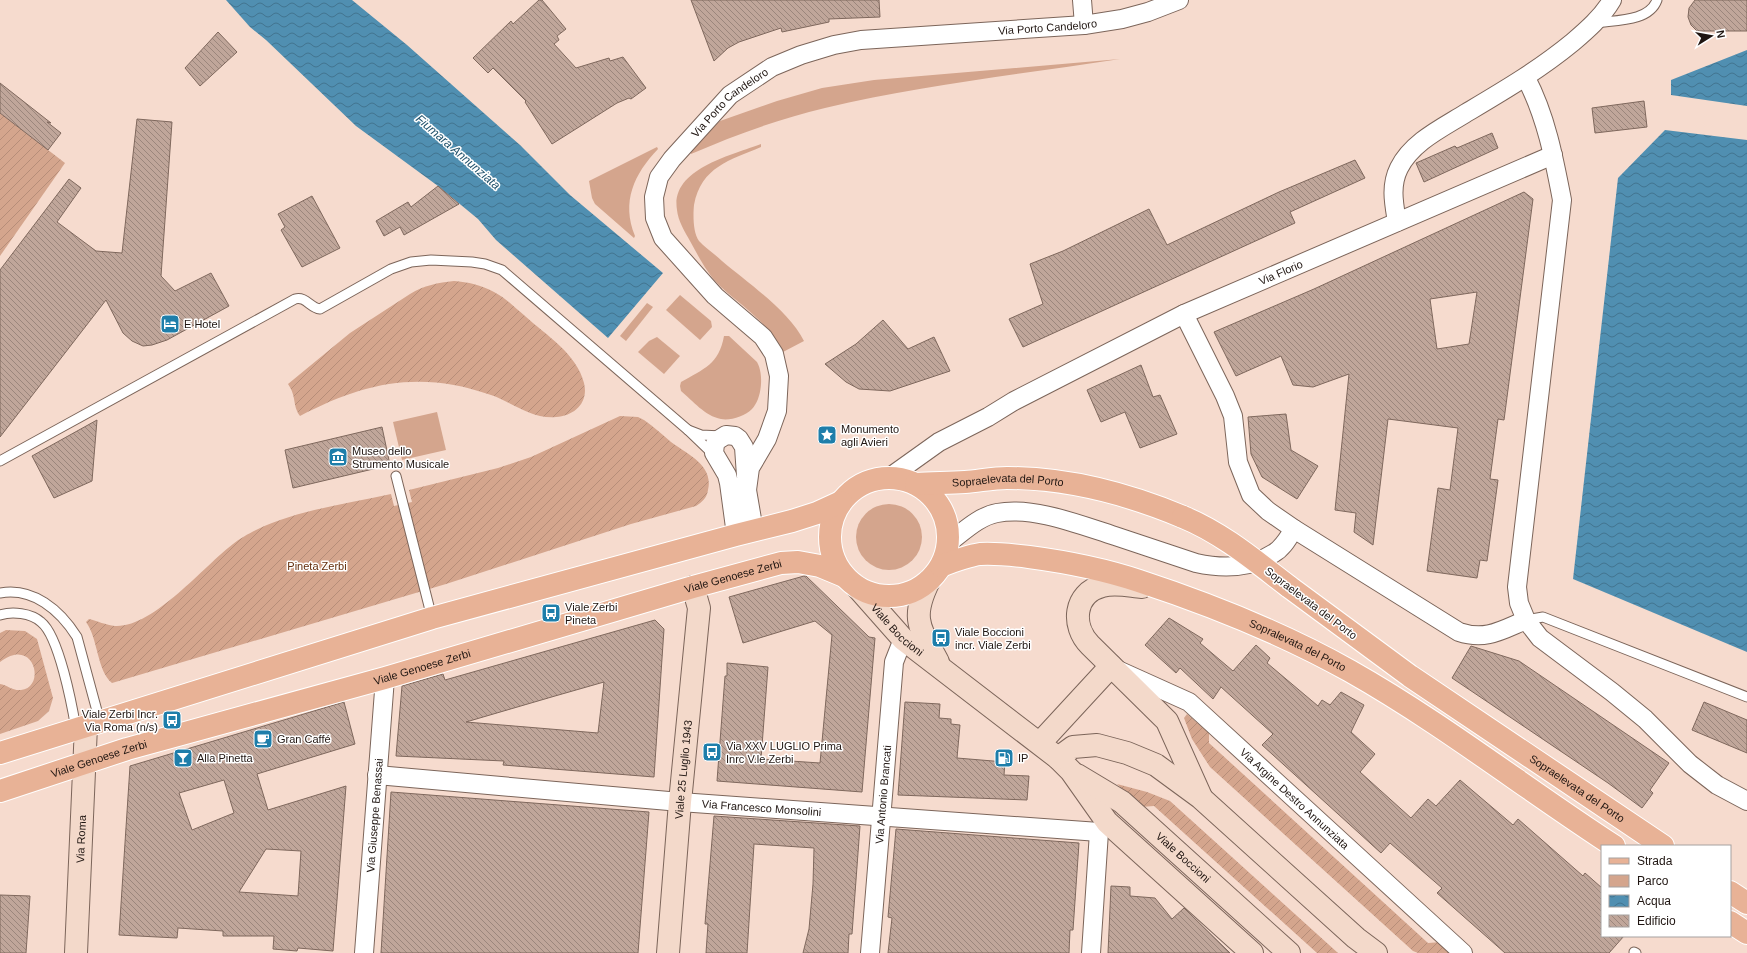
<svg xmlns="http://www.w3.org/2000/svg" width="1747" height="953" font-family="Helvetica,sans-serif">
<defs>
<pattern id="garden-furrows" width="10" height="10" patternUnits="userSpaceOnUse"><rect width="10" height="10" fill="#d4a58d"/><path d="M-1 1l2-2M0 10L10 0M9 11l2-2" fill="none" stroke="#b68d79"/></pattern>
<pattern id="water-waves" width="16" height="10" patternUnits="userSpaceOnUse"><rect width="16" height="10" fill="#508fb1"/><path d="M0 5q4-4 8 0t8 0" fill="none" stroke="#42748f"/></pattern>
<pattern id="building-back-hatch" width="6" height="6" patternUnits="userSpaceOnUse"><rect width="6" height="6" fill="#c0a69a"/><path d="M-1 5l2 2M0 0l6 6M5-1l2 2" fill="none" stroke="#9b867c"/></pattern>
</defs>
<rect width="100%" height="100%" fill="#f6dbce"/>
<!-- green -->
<g fill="#d4a58d">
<path d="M1120,59c-98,15 -198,26 -295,49 -46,11 -90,27 -134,46l-1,-4 30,-29 57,-20 45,-13 52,-8z"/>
<path d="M761,144v3c-31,13 -60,20 -67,58 -1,10 -1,28 5,36 6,7 16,13 23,20 26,22 67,50 82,80l-21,11c-14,-29 -39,-44 -62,-65 -14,-13 -22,-30 -31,-46 -5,-9 -12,-20 -13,-31 -7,-41 55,-55 84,-66z"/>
<path d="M657,147l1,2c-24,25 -37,53 -23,87l-1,2 -39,-34 -3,-6 -3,-17z"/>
<polygon points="680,295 711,321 712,327 700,340 666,310"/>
<polygon points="647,303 653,307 626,341 620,336"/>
<path d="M724,336h5l28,26c7,12 5,37 -5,47 -7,7 -22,12 -31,10 -16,-3 -28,-18 -40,-28l-1,-5 1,-4c23,-13 38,-18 43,-46z"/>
<polygon points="657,337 680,356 664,374 638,352 649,341"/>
<polygon points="437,412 446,450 402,460 393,422"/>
<circle cx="889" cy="537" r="33"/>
</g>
<!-- garden -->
<g fill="url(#garden-furrows)">
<polygon points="0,113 65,163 0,256"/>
<path d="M454,281c14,1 27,4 40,11 12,6 21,16 31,24 21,19 52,38 59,67 5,20 -10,33 -28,34 -25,2 -42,-14 -65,-22 -70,-25 -127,-13 -191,21 -8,-11 -3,-19 -12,-32l62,-51 60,-39c14,-9 28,-11 44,-13z"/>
<path d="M620,416l18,1 6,3c10,7 18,14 27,22 16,12 43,23 37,48 -1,8 -6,12 -12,16l-65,18 -185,60 -334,99c-15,-12 -14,-45 -26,-61l3,-3c8,2 17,6 26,7 38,2 89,-60 118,-82 6,-5 15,-10 23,-14 41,-20 90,-26 135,-36l3,12 18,-4 -3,-12 89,-22 33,-11z"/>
<path d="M6,630l19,1 12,8 16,59 -4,13 -11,10 -38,13v-50c7,1 13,7 21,6 22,-2 16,-40 -7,-35 -5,1 -10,4 -14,7v-29z"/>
<polygon points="1187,714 1209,733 1209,743 1428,943 1441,942 1452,953 1418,953 1413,951 1210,767 1192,739 1184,718"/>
<polygon points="1117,784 1147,792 1170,801 1338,953 1317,953 1154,806 1141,807"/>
</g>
<!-- water -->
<g fill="url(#water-waves)">
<polygon points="226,0 352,0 407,45 520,145 570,195 663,273 608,338 496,240 478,219 438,186 356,126 266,40 250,27"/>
<polygon points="1747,50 1747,106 1671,95 1671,80"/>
<polygon points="1665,130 1747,140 1747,652 1573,579 1618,178"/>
</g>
<!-- building -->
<g fill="url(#building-back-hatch)" stroke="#7f685d" fill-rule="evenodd">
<polygon points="539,0 542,0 566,29 557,36 559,40 554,44 576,68 609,58 610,61 623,57 646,88 631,99 629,98 617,103 552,144 525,102 526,101 493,68 488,73 473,58 511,21 513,24"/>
<polygon points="691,0 879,0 880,17 829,19 829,22 782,32 781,28 739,42 728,48 714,61"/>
<polygon points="1695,0 1747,0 1747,31 1697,31 1691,25 1688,17 1689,8"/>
<polygon points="218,32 237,52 200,86 185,68"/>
<polygon points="0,83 51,123 47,122 61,133 48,150 0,113"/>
<polygon points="1644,101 1647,127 1595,133 1592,108"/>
<polygon points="137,119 172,122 161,276 175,291 211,273 229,306 167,340 152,345 143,346 132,341 123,333 106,300 0,437 0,270 69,179 81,188 57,222 96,251 122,253"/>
<polygon points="1492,133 1498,148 1424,182 1416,163 1455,146 1457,148"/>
<polygon points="1355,160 1365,178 1290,212 1295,223 1023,347 1009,319 1043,304 1030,264 1063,251 1149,209 1167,245 1279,192"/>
<polygon points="438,186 459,204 404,235 400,227 384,236 376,221 408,202 411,207"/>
<path d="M1524,192l9,7 -29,221 -6,-1 -8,60 8,1 -11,81 -7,-1 -3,18 -50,-7 11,-83 12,2 8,-62 -70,-9 -15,126 -19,-13 2,-19 -21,-3 14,-136 -36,13 -20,-2 -12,-29 -45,20 -22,-44 100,-43zM1477,292l-8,52 -32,5 -7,-50z"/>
<polygon points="312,196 340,248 302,267 281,230 285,227 278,214"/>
<polygon points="883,320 908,349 934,337 950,371 890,391 859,389 846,382 825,364 856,344"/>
<polygon points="1141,365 1153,397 1160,395 1177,434 1140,448 1125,412 1101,422 1087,390"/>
<polygon points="1286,414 1291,450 1318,466 1297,499 1262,477 1251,454 1248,417"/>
<polygon points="97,420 92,481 54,498 32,456"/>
<polygon points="382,427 390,465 293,488 285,450"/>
<polygon points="804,576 806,576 869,637 875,638 862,792 717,781 725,676 727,676 727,663 768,667 761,759 820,763 832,635 815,621 743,643 729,597"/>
<polygon points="1169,618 1203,639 1200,643 1233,671 1256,645 1270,658 1267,663 1318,706 1322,700 1330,705 1341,692 1364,705 1351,732 1375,754 1360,772 1411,818 1428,799 1436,806 1460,780 1513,825 1518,819 1583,876 1585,873 1602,888 1602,936 1624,936 1609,953 1505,953 1437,893 1442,888 1390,843 1381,853 1262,745 1273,734 1221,687 1213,699 1180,668 1176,673 1145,645"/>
<path d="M655,620l9,9 -10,148 -151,-12 1,-4 -108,-5 6,-70 41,-12 2,6zM604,682l-6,51 -132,-11 89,-26z"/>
<polygon points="1471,646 1519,661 1669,763 1650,790 1653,793 1642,808 1608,783 1452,678"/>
<path d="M344,702l11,42 -98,30 11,36 78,-24 -13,165 -35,-3 -1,3 -24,-2 1,-13h-51v-5l-45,-3 -1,10 -58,-3 11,-169zM224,780l10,33 -42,17 -13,-37zM266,849l35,2 -3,45 -59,-4z"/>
<polygon points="905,702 940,704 939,718 951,719 951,724 960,725 957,758 1005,762 1004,775 1029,776 1027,800 898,795"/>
<polygon points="1704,702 1747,720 1747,753 1692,730"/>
<polygon points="391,792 649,812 638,953 381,953"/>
<polygon points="714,816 860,826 852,934 849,934 848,953 803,953 809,929 813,884 814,848 754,844 747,953 706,953 708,924 705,924"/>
<polygon points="896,829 1079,843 1073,930 1070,930 1069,953 888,953 892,918 888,917"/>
<polygon points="1111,886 1130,887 1130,896 1155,898 1172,919 1184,908 1230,953 1108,953"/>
<polygon points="0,895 30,896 26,953 0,953"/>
</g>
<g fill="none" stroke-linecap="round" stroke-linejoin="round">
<defs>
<g id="lane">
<path d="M1596,23c19,-3 53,-1 61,-23"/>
<polyline points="714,455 688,430 701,435 722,436"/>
<path d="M0,461l295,-162c11,-3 15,9 25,10l71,-40 20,-7 20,-2 41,2 13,2 17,6 186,160"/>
<polyline points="396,476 432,618"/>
<path d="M0,593c33,-6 60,17 77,44l23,85"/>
<path d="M0,615c12,-4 31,-2 41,7 18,14 31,83 35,107"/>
<polyline points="1526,620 1543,617 1747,697"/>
<polyline points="1634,952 1636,953"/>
</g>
<g id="street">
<polyline points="1082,0 1084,25"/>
<path d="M1526,78c20,38 28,80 36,122l-45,387 2,16 7,17 14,18 72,54 33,27 45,45 27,21 30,16"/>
<path d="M1397,222c-3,-18 -7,-36 2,-54 13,-26 43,-40 67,-55 37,-22 73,-43 107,-71 14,-12 29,-25 39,-42"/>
<path d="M1184,314l41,82 8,20 5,46 13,33 17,16 26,18 165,103c27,9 43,-2 67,-12"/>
<path id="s1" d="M890,477l49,-35 49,-25 26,-16 170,-87 369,-159"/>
<path id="s2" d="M747,490l3,-22 17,-29 10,-28 2,-35 -5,-22 -11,-17 -48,-41 -52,-58 -8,-20 -1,-21 5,-20 13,-18 58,-64 42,-28 29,-12 33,-10 27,-5 223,-15 38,-6 26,-7 31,-12"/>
<polyline points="736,535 729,483 727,475 714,453 715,444 718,440 726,435 735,436 739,439 744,447 747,490 754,531"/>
<path d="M948,543c14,-10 31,-27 49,-30 37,-7 83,12 118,23 27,9 54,18 81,27 27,6 54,6 78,-10 9,-5 14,-15 20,-24"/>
<path id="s3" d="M1118,670l71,32 274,251"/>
<path id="s4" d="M377,775l303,27 419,30"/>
<path id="s5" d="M364,953l21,-275"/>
<path id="s6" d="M870,953l24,-291 9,-23"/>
<polyline points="1091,953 1099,832 1106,823"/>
</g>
<g id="secondary">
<path d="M929,581c-19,38 -9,47 9,81"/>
<path id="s7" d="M857,587l46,52 155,119 13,13 36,51 145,131"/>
<path d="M1142,587c-12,-1 -27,-5 -40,-1 -28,7 -31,40 -12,59l77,76 34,76"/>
<polyline points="1040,743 1111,666"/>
<polyline points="1058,758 1073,747 1097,745 1127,753 1156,765 1201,798 1356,938 1376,953"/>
<path id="s8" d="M1077,775l45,27 167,151"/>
<path id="s9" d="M76,953l10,-227"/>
<path id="s10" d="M668,953l12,-151 19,-194 -6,-21"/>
</g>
<g id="primary">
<circle cx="889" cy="537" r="59"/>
<path id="s11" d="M916,484c16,-1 32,-1 49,-2 14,-1 28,-4 42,-4 59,0 121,16 176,39"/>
<path id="s12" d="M941,566c13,-5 26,-10 39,-12 17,-1 33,1 49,3 38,5 74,12 110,24 73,24 145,53 211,90 92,52 176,118 264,175"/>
<path id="s13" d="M1288,586l122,90 253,170"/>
<polyline points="0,753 432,618 736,535 792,521 817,513 841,502"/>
<path id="s14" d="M0,791l127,-42 258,-71 308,-91 88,-24 17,-1 22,4 24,10"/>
<polyline points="1730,892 1747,903"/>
<polyline points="1730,922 1747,933"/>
</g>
</defs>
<!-- lane casing -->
<use href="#lane" stroke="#7c655a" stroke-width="11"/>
<!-- street casing -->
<use href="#street" stroke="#7c655a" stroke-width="20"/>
<!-- secondary casing -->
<use href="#secondary" stroke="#7c655a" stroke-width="24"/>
<!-- primary casing -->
<use href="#primary" stroke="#fff" stroke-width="24"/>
<!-- lane -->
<use href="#lane" stroke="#fff" stroke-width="9"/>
<!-- street -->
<use href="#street" stroke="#fff" stroke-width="18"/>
<!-- secondary -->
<use href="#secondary" stroke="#f3d9ca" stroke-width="22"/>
<!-- primary -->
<use href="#primary" stroke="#e8b296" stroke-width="22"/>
<defs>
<path id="primary-bridge" d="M1183,517c39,16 71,43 105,69"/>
</defs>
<!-- primary-bridge casing -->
<use href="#primary-bridge" stroke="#fff" stroke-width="24" stroke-linecap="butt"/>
<!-- primary-bridge -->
<use href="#primary-bridge" stroke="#e8b296" stroke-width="22"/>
</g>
<!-- icons -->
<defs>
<symbol id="hotel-square" viewBox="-11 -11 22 22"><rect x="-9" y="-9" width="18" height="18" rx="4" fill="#1e7eaa" stroke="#fff"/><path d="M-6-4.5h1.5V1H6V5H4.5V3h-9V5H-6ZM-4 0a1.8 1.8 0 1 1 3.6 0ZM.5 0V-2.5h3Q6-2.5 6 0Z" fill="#fff"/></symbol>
<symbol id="sight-square" viewBox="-11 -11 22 22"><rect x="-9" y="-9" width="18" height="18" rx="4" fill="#1e7eaa" stroke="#fff"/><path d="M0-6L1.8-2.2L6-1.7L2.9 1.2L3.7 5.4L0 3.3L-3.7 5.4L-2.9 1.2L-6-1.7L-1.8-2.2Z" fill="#fff"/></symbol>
<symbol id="museum-square" viewBox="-11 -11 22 22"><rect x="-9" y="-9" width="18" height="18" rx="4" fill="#1e7eaa" stroke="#fff"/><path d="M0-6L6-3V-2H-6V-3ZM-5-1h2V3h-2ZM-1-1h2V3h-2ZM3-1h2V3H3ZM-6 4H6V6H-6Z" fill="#fff"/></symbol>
<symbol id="bus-square" viewBox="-11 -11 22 22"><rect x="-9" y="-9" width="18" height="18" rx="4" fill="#1e7eaa" stroke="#fff"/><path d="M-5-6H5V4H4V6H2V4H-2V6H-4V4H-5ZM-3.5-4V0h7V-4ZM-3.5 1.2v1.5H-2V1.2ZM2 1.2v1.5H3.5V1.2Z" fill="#fff"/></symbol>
<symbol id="cafe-square" viewBox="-11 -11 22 22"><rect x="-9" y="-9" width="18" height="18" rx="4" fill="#1e7eaa" stroke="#fff"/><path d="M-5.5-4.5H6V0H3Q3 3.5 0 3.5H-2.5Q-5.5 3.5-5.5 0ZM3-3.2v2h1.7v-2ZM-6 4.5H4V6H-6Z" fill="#fff"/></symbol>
<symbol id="bar-square" viewBox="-11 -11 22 22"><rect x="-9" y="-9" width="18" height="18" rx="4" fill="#1e7eaa" stroke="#fff"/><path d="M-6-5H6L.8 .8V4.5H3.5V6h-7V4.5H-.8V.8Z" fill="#fff"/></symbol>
<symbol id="fuel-square" viewBox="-11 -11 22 22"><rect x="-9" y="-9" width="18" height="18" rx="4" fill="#1e7eaa" stroke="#fff"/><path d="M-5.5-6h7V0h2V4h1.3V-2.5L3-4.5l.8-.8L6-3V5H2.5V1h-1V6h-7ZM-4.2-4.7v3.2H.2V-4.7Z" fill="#fff"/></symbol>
</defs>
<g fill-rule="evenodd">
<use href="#hotel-square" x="159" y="313" width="22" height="22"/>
<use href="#sight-square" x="816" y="424" width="22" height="22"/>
<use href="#museum-square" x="327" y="446" width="22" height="22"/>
<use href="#bus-square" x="540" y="602" width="22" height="22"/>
<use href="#bus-square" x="930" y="627" width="22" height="22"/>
<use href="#bus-square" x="161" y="709" width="22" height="22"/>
<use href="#cafe-square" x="252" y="728" width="22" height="22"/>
<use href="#bus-square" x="701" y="741" width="22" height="22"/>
<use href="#bar-square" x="172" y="747" width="22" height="22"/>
<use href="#fuel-square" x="993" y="747" width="22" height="22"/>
</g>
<g text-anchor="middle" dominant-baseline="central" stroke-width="3" stroke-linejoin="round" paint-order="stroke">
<!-- street labels -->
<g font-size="11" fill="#1f1511" stroke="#fff">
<text stroke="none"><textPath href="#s2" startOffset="807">Via Porto Candeloro</textPath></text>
<text stroke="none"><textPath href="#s2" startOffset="471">Via Porto Candeloro</textPath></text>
<text stroke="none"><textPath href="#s1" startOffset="442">Via Florio</textPath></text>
<text stroke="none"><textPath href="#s11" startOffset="92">Sopraelevata del Porto</textPath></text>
<text stroke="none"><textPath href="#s14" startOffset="764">Viale Genoese Zerbi</textPath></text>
<text transform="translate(1311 603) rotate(37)">Sopraelevata del Porto</text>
<text stroke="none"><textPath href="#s7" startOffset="59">Viale Boccioni</textPath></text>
<text stroke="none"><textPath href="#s12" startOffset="374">Sopralevata del Porto</textPath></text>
<text stroke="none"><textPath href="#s14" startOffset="440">Viale Genoese Zerbi</textPath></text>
<text stroke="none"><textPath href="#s14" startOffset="104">Viale Genoese Zerbi</textPath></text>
<text stroke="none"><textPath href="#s10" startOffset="184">Viale 25 Luglio 1943</textPath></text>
<text stroke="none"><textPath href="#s13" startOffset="353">Sopraelevata del Porto</textPath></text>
<text stroke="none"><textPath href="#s6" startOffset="159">Via Antonio Brancati</textPath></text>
<text stroke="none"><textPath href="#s3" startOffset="221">Via Argine Destro Annunziata</textPath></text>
<text stroke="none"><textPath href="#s4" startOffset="386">Via Francesco Monsolini</textPath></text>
<text stroke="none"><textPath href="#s5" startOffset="138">Via Giuseppe Benassai</textPath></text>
<text stroke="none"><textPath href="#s9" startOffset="114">Via Roma</textPath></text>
<text stroke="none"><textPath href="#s8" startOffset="135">Viale Boccioni</textPath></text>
</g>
<!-- poi labels -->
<g font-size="11" fill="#1f1511" stroke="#fff" text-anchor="start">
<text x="184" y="324">E Hotel</text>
<text x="841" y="429">Monumento<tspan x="841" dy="13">agli Avieri</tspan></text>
<text x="352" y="451">Museo dello<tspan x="352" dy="13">Strumento Musicale</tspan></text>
<text x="565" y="607">Viale Zerbi<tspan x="565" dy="13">Pineta</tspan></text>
<text x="955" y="632">Viale Boccioni<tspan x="955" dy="13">incr. Viale Zerbi</tspan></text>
<text x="158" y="714" text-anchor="end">Viale Zerbi Incr.<tspan x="158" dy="13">Via Roma (n/s)</tspan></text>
<text x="277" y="739">Gran Caffé</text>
<text x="726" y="746">Via XXV LUGLIO Prima<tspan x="726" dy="13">Inrc V.le Zerbi</tspan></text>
<text x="197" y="758">Alla Pinetta</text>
<text x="1018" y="758">IP</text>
</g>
<!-- park labels -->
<g font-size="11" fill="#642d0b" stroke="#fff">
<text x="317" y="566">Pineta Zerbi</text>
</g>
<!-- water labels -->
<g font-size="12" font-style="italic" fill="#21526c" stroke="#fff">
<text transform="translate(458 152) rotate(41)">Fiumara Annunziata</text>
</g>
</g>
<!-- legend -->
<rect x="1601" y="845" width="130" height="92" fill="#ffffff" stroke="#a5a1a0"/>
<rect x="1609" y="858" width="20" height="6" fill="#e8b296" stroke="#a5a1a0"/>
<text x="1637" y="865" font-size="12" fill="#1f1511">Strada</text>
<rect x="1609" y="875" width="20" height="12" fill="#d4a58d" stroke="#a5a1a0"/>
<text x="1637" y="885" font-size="12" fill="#1f1511">Parco</text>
<rect x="1609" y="895" width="20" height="12" fill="url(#water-waves)" stroke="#a5a1a0"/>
<text x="1637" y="905" font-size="12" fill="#1f1511">Acqua</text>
<rect x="1609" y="915" width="20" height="12" fill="url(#building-back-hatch)" stroke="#a5a1a0"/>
<text x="1637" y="925" font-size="12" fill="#1f1511">Edificio</text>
<!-- north arrow -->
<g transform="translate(1711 36) rotate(79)" stroke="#ffffff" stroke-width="3" paint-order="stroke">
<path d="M0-3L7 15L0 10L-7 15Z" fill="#1f1511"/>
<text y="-6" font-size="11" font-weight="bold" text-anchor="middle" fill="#1f1511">N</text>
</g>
</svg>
